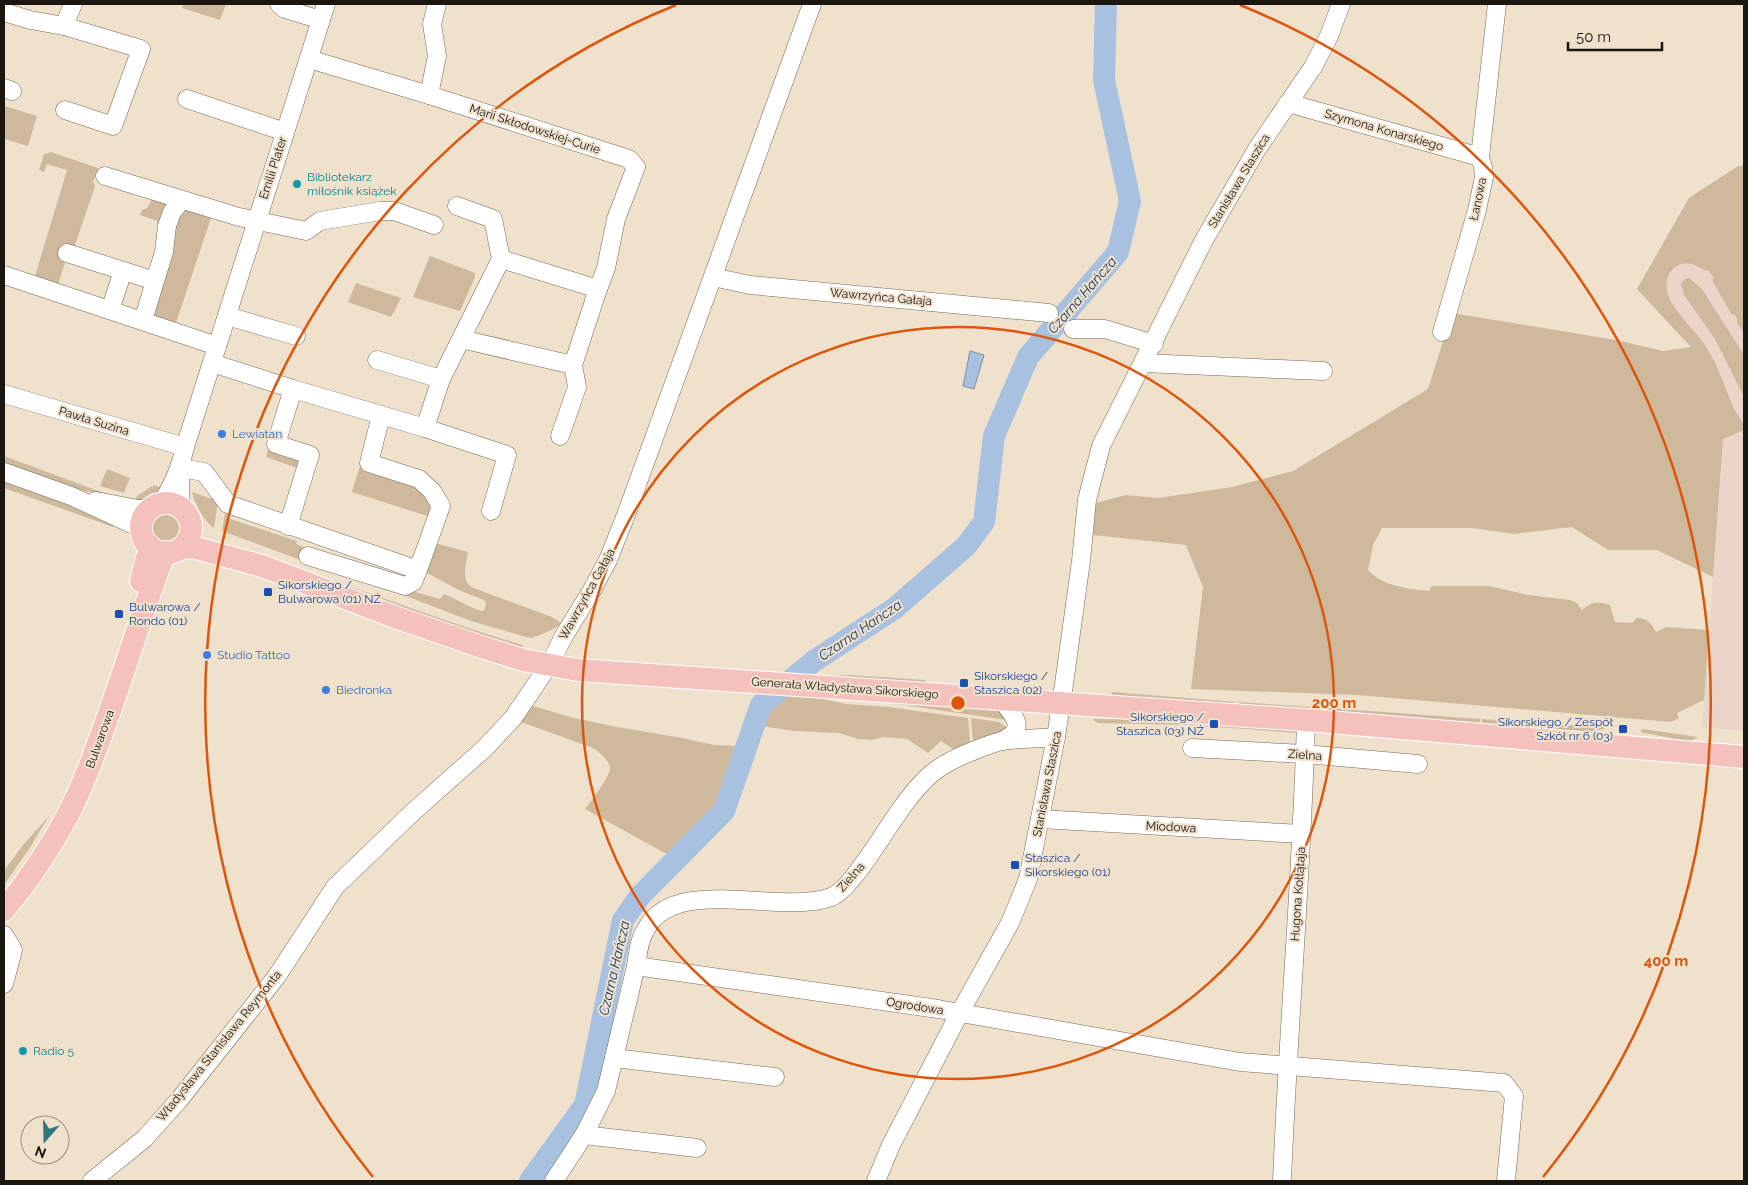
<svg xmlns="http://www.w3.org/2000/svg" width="1748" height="1185" font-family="Raleway,sans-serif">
<rect width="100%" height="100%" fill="#f0e1cd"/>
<!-- education -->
<polygon fill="#ebd5c8" points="1738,166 1744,166 1744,731 1702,727 1721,468 1709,367 1637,289 1689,198"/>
<!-- green -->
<g fill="#ceb99d">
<polygon points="183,4 226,4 220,20 182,8"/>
<polygon points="4,106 37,116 28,146 4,139"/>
<polygon points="51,152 98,168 93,182 95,186 74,248 63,245 60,260 65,262 58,285 35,276 67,170 47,164 44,172 39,170 44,154"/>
<path d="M1738,166h6v167l-7,-10v-5l-3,-4 -2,1 -3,-5 -17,-30 2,-2 -6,-8 -2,1c-7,-4 -16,-10 -25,-7 -13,4 -17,19 -13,31 6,17 29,37 39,53 11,18 18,39 26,59 4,8 11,14 11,23l-21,9 -10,138 -56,-27h-49l-36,-23 -58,7 -42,-6h-90l-9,17 -5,25c14,16 40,19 61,21l3,-5h57l39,9 42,5 7,3 5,7c10,-9 16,-9 28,-5l5,17 17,1 5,-5c10,0 14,5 19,14l10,-5 43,3 -5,70 -27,13 2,5 -8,4 -313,-27 -167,-6 12,-102 -17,-42 -93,-10 2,-32 31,-8 32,3 74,-11 61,-16 135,-82 24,-76 164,27 47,11 28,-4 -54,-58 52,-91z"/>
<polygon points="154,196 211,218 176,323 149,316 166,227 157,224 157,221 140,215 142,210 147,208"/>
<polygon points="430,256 475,273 475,277 460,311 413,297"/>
<polygon points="1689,278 1702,289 1744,355 1744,397 1715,339 1684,295 1681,284 1685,279"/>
<polygon points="356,283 401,298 391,317 348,302"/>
<polygon points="269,447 298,456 299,461 297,468 266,457"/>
<polygon points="4,456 120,499 63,486 4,464"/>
<path d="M360,466c21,7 65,13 70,39 1,4 0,9 0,12l-78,-25z"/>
<polygon points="107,469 130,478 124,493 100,486"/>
<polygon points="4,480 115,522 113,527 4,488"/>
<path d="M153,485l8,2c-7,12 -15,14 -27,16l3,-7 15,-10 1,3z"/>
<path d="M192,492l26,9 -4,27c-9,-5 -20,-26 -22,-36z"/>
<path d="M171,503c16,6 23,20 17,36l-31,12 -16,-26 5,-11z"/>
<path d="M226,508h3l-2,10 70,23 -1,3 116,47 28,8 4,-5 3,1c9,4 27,15 36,16 3,-4 4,-7 1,-11l-25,-10 -34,-18 10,-29 33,9c-2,12 -7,27 3,35l81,30 9,6 -4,4 -12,6 -14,5 -5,-1 -55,-16 -68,-26 -100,-34 -81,-30z"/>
<path d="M300,569c75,25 147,54 222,76l2,3 -31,-8 -93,-30z"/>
<polygon points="850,675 925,680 926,682 917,684 819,676"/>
<polygon points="1112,692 1236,702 1235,708 1111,699"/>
<path d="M795,693l51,11 42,3 80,11 2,24 -17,7 -12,-8 -13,12 -21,-14 -24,-2 -11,3 -14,-1 -19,-6 -45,-2 -33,-5c1,-10 9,-25 18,-30 5,-2 11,-2 16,-3z"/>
<polygon points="891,699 1004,712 1013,721 890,703"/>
<polygon points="1238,702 1327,708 1327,714 1237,708"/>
<path d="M533,706l41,12 43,9 65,11 32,7 22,1 -6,33 -8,24 -36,35 -16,18 -85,-47c6,-7 24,-32 25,-40 0,-9 -11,-17 -17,-21l-72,-26z"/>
<polygon points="1329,708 1480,719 1480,726 1328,714"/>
<polygon points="971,718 999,722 1006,727 1006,733 973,741"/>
<polygon points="1092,719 1187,720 1187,725 1098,723"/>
<polygon points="1482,719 1580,726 1602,726 1605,729 1580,733 1481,726"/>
<polygon points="1188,720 1294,730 1298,733 1189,725"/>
<polygon points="1643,729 1698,737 1690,741 1686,741 1640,732"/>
<polygon points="49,816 31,846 4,885 4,871 23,845"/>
</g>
<!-- water -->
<polygon fill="#a8c1e0" stroke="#7e8ea1" points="970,351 984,355 974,389 963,386"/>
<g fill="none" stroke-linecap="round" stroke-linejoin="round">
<!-- river -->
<polyline stroke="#a8c1e0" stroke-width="22" points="530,1181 585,1105 623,920 640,896 724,811 761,705 814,661 895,608 966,546 984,522 994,436 1028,357 1118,252 1130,201 1104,80 1106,4"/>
<defs>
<g id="minor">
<polyline points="279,4 285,9 321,20"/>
<polyline points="4,12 30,20 64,26 141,49 113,126 65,110"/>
<polyline points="64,26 73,4"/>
<polyline points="4,88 12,91"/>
<polyline points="429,95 437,56 432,24 437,4"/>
<polyline points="187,99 285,132"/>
<polyline points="1288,103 1480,157"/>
<polyline points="105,176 239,217 306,231 320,221 380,211 394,211 434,225"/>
<polyline points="457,206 493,219 501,259 461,339"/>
<polyline points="67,253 155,281 164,252 167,226 172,212 181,201"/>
<polyline points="501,259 598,289"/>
<polyline points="4,275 217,346"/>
<polyline points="713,277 750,285 1049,313"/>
<polyline points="110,310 123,271"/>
<polyline points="227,316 296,336"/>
<polyline points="143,321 155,281"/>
<polyline points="1073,329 1105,329 1154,344"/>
<polyline points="1442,332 1477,210 1484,177 1483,167 1480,157 1497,4"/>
<polyline points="377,360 441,379"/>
<polyline points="212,363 293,389 425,428 441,379 461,339 573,365 598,289 606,268 616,219 636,167 629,159 429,95 309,59"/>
<polyline points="1144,363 1323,371"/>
<polyline points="4,394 185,447"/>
<polyline points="425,428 507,455 491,511"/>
<polyline points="560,436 577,387 573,365"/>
<polyline points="180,468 204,472 228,504 418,570 441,506 432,491 419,479 369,463 381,415"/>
<polyline points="180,471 180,497 182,509"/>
<polyline points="4,472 71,496 134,525 142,531"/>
<polyline points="96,501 138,509 150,509"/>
<path d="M160,504c13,-17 20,-36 25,-57l141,-443"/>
<polyline points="288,526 310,455 276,444 293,389"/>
<polyline points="308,556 405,586 413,582 418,570"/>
<path d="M1001,699c13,18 27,29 1,42"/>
<polyline points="1192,748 1305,754 1418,764"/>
<polyline points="1040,819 1302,834"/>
<polyline points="4,935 13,950 4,984"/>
<path d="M636,966c2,-13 3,-26 10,-37 30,-55 134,-13 185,-32 12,-4 29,-28 36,-38 19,-27 40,-64 64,-85 13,-11 31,-19 47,-25 8,-3 17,-7 25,-8 17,-3 35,-2 53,-4"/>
<polyline points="614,1058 775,1077"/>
<polyline points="584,1135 697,1148"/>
<polyline points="92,1181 144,1139 179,1100 277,976 335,887 414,811 485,748 513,718 549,665 565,634 592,590 608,560 626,515 812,4"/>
<polyline points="554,1181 584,1135 606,1091 636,966 938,1009 1240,1062 1504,1083 1514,1096 1506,1180"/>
<polyline points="876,1181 891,1145 959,1014 1010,923 1028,879 1056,737 1064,684 1081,561 1087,500 1101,446 1204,240 1257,149 1313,67 1329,36 1341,4"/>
<path d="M1282,1181c6,-153 20,-307 24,-461"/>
</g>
<g id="major">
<circle cx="166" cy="528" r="25"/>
<polyline points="179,549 192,547 262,566 395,617 485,648 523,660 578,670 1306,720 1744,757"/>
<polyline points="141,581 150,546"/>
<path d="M4,910c25,-30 47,-63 65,-97 11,-22 20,-44 28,-67 25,-64 43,-130 68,-194"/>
</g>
</defs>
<!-- minor casing -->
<use href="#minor" stroke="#766957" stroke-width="19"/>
<!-- major casing -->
<use href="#major" stroke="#fff" stroke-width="24"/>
<!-- minor -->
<use href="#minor" stroke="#fff" stroke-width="18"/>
<!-- major -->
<use href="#major" stroke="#f5c1bd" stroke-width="22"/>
</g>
<!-- distance rings -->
<g fill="none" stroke="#de560c" stroke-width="2.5">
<circle cx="958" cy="703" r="376"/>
<path d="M373 1177A753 753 0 0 1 676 5M1240 5A753 753 0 0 1 1543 1177"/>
</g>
<!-- markers -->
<g fill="#0f9aa8" stroke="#f0e1cd" stroke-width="2">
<circle cx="297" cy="184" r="5"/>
<circle cx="23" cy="1051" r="5"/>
</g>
<g fill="#3f7fe0" stroke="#f0e1cd" stroke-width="2">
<circle cx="222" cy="434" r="5"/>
<circle cx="207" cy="655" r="5"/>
<circle cx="326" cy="690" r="5"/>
</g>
<g fill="#1a4fb4" stroke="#f0e1cd" stroke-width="2">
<rect x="263" y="587" width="10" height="10" rx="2.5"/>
<rect x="114" y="609" width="10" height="10" rx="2.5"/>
<rect x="959" y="678" width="10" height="10" rx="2.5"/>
<rect x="1209" y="719" width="10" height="10" rx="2.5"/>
<rect x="1618" y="724" width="10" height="10" rx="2.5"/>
<rect x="1010" y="860" width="10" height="10" rx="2.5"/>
</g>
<g text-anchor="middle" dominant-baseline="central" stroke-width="4" stroke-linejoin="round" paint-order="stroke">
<!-- street labels -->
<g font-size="12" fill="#1b160f" stroke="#f0e1cd">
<text transform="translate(535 129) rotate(18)">Marii Skłodowskiej-Curie</text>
<text transform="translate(1384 130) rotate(16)">Szymona Konarskiego</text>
<text transform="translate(273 168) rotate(-72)">Emilii Plater</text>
<text transform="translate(1239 181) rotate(-59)">Stanisława Staszica</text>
<text transform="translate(1478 199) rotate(-78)">Łanowa</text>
<text transform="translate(881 297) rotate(5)">Wawrzyńca Gałaja</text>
<text transform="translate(94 421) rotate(17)">Pawła Suzina</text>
<text transform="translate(587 594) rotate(-61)">Wawrzyńca Gałaja</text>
<text transform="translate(845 688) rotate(4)">Generała Władysława Sikorskiego</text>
<text transform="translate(100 739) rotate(-70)">Bulwarowa</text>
<text transform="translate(1305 755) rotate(4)">Zielna</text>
<text transform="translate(1047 784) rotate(-79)">Stanisława Staszica</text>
<text transform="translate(1171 827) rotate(3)">Miodowa</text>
<text transform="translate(851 877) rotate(-49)">Zielna</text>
<text transform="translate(1298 894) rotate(-86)">Hugona Kołłątaja</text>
<text transform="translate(915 1006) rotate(9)">Ogrodowa</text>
<text transform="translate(219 1046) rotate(-51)">Władysława Stanisława Reymonta</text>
</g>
<!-- culture labels -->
<g font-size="12" fill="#0d838f" stroke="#f0e1cd" text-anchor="start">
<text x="307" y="177">Bibliotekarz<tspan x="307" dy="14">miłośnik książek</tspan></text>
<text x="33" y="1051">Radio 5</text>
</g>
<!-- shop labels -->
<g font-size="12" fill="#366cbe" stroke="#f0e1cd" text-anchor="start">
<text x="232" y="434">Lewiatan</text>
<text x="217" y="655">Studio Tattoo</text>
<text x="336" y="690">Biedronka</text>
</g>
<!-- transit labels -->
<g font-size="12" fill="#164399" stroke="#f0e1cd" text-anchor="start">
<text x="278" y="585">Sikorskiego /<tspan x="278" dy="14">Bulwarowa (01) NŻ</tspan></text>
<text x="129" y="607">Bulwarowa /<tspan x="129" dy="14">Rondo (01)</tspan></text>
<text x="974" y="676">Sikorskiego /<tspan x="974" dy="14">Staszica (02)</tspan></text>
<text x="1204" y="717" text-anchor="end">Sikorskiego /<tspan x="1204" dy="14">Staszica (03) NŻ</tspan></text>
<text x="1613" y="722" text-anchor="end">Sikorskiego / Zespół<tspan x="1613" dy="14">Szkół nr 6 (03)</tspan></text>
<text x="1025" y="858">Staszica /<tspan x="1025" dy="14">Sikorskiego (01)</tspan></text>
</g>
<!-- water labels -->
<g font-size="14" font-style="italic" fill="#163961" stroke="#f0e1cd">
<text transform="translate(1082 295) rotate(-49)">Czarna Hańcza</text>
<text transform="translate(860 630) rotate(-34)">Czarna Hańcza</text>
<text transform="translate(614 968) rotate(-77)">Czarna Hańcza</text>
</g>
</g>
<circle cx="958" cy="703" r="8" fill="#de560c" stroke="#f0e1cd" stroke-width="2.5"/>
<g font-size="15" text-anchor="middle" font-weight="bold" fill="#de560c" stroke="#f0e1cd" stroke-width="4" stroke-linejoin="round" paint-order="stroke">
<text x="1334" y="708">200 m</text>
<text x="1666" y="966">400 m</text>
</g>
<!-- border -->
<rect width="1748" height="1185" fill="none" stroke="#1b160f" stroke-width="10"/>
<!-- north arrow -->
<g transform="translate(45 1140) rotate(200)"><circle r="24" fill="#f0e1cd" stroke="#9b9081"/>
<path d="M0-4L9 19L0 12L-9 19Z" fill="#2f787c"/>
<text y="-8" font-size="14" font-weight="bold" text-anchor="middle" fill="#1b160f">N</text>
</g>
<!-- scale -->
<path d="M1568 42v8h94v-8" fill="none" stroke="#1b160f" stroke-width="2.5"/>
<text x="1576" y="42" font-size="15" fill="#1b160f" stroke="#f0e1cd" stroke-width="4" paint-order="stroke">50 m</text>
</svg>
